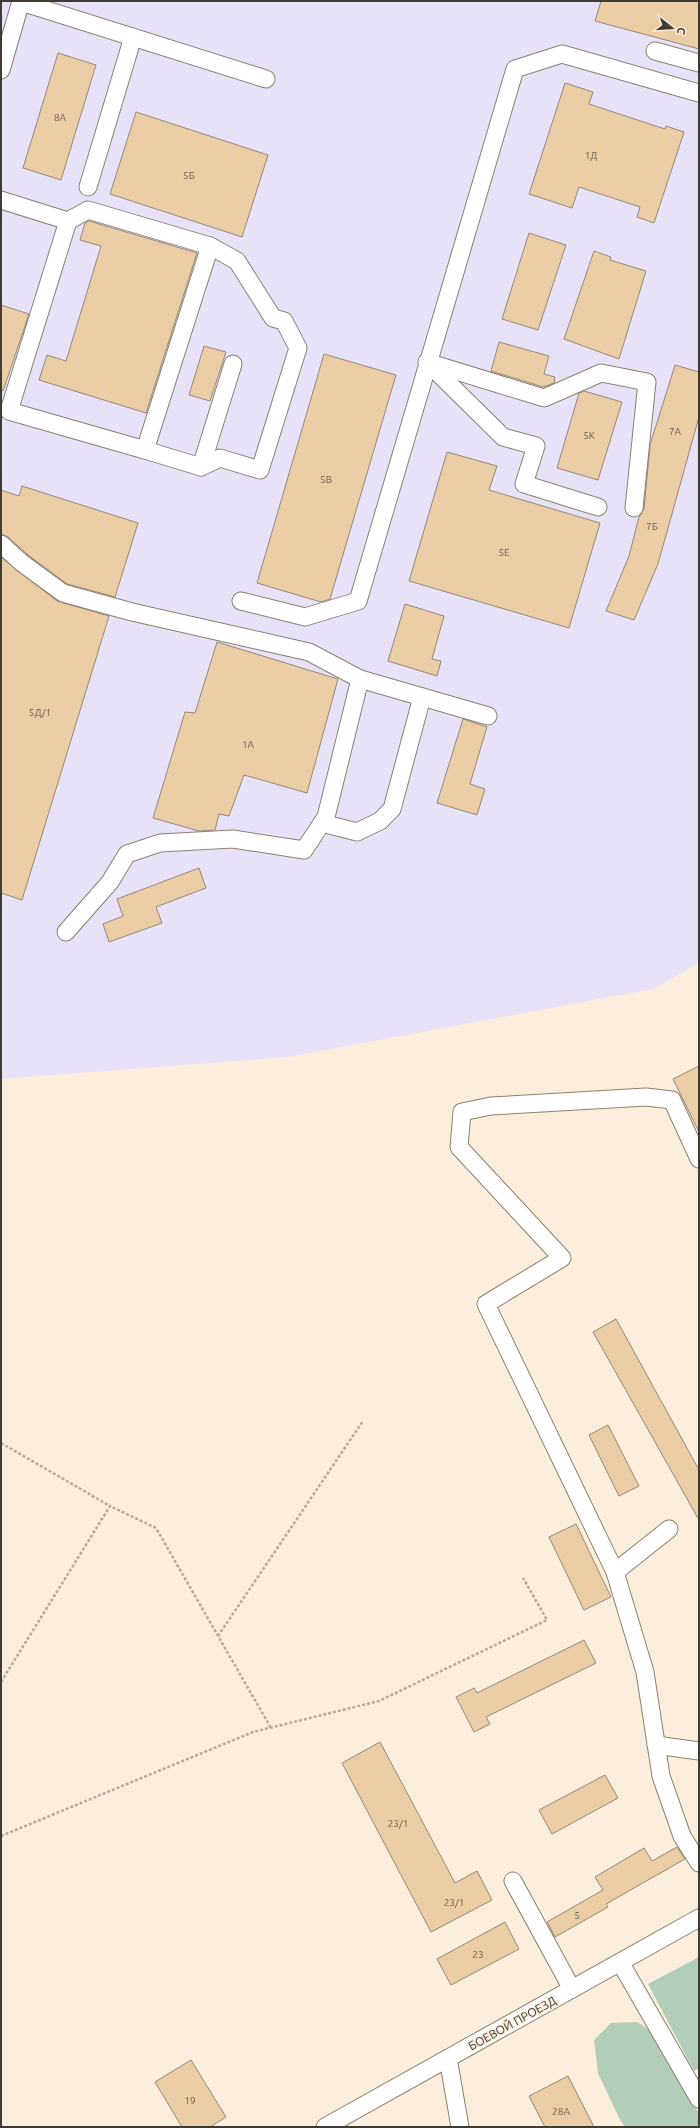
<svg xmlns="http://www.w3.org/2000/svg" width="700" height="2128" font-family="Ubuntu,sans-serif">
<rect width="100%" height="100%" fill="#fbeedc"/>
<!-- industrial -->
<polygon fill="#e8e2f8" points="1,1 699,1 699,963 653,989 288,1057 1,1079"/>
<!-- green -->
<g fill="#b2cdb9">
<polygon points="699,1957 699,2068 694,2071 648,1984"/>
<polygon points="637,2022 653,2032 699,2114 699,2127 625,2127 620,2120 598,2073 594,2040 611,2023"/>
</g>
<!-- building -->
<g fill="#eacca5" stroke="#958979">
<polygon points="601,1 699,1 699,49 595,21"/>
<polygon points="58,53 96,65 61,180 23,168"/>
<polygon points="565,83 593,92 589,104 665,129 666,126 684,132 654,223 637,217 640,207 579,187 572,208 529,194"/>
<polygon points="136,112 268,155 242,237 110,194"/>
<polygon points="89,221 197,253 146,413 39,380 47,355 66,361 101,246 80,240 85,223"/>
<polygon points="529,233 566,245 538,330 502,319"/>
<polygon points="594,251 611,257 610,260 646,271 619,359 564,339"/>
<polygon points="1,305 29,314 3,391 1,390"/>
<polygon points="499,342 549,356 544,374 555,377 554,383 543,387 491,371"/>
<polygon points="204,346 226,352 210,401 189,395"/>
<polygon points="324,354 396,375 330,599 321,602 257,583"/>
<polygon points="675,365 699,372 699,417 658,564 634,620 606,611 629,556 639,517 644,509 650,445"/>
<polygon points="584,391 622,402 598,480 557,468 579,393"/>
<polygon points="447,452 497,466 489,490 600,523 569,628 409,581"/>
<polygon points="22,486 138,523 115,597 67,584 28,555 8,537 1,534 1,490 19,496"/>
<polygon points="1,557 57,601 109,616 22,900 1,893"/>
<polygon points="405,604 444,616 432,659 441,661 437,676 388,661"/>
<polygon points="217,642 338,679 307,793 244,775 229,816 219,814 215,830 199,831 153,818 185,712 195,713"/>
<polygon points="463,719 487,727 470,784 485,789 477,815 437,803"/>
<polygon points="199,868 206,888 156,907 162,923 109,942 103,924 123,916 117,899"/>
<polygon points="699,1066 699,1132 673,1079"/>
<polygon points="616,1319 699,1470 699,1520 593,1332"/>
<polygon points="608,1425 639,1486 619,1496 589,1435"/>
<polygon points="576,1524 611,1597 584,1610 549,1537"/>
<polygon points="584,1640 596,1663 486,1717 490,1724 474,1732 456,1697 474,1688 477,1693"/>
<polygon points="380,1742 455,1883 477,1871 492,1900 431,1932 342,1763"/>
<polygon points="605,1775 618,1798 552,1834 539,1810"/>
<polygon points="677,1847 685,1859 606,1904 608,1907 555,1937 547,1922 603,1890 595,1877 644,1848 652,1861"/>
<polygon points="505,1922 519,1949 451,1985 437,1959"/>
<polygon points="191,2060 226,2117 210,2127 182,2127 155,2082"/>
<polygon points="568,2076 594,2127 545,2127 529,2096"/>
</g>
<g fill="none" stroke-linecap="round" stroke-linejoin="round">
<defs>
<g id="minor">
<polyline points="21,2 266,79"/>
<polyline points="655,51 699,63"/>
<polyline points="1,70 21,1"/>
<polyline points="88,187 133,37"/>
<polyline points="1,200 68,221 88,210 210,246 145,450 9,411 68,221"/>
<polyline points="427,362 544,398 601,373 647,382 634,508"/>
<polyline points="430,365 503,437 536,446 524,484 598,507"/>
<polyline points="145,450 201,467 220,458 260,470 298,348 284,321 273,318 237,261 210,246"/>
<polyline points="201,467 233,364"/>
<polyline points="1,544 22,563 63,593 132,612 309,652 360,679 488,716"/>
<polyline points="241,601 305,617 358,601 515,69 562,54 699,93"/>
<polyline points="322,823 357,832 380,821 392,809 422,697"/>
<polyline points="66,932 110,882 127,854 160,843 233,839 304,850 326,817 360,679"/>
<polyline points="669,1529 615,1572 645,1672 661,1776 682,1836 699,1863"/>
<polyline points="615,1572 486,1304 562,1258 459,1147 462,1112 491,1106 646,1097 672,1100 699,1159"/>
<polyline points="656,1745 699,1751"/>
<polyline points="513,1881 572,1989"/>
<polyline points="620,1962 699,2099"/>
<polyline points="448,2058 460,2127"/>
<polyline points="325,2127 699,1918"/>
</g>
</defs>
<!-- minor casing -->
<use href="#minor" stroke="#8c8070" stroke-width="19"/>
<!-- path -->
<g stroke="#b6ac9e" stroke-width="2.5" stroke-dasharray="3 2" stroke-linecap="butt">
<polyline points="1,1443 110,1506"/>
<polyline points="218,1636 363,1421"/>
<polyline points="1,1682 110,1506 156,1528 271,1728"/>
<polyline points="1,1836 253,1732 379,1701 547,1620 523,1578"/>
</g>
<!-- minor -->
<use href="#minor" stroke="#fff" stroke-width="17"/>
</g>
<g text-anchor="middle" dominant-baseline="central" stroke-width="3" stroke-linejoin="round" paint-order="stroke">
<!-- number labels -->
<g font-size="10" fill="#6a5f50">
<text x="60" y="117">8А</text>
<text x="591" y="155">1Д</text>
<text x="189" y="175">5Б</text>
<text x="675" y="431">7А</text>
<text x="589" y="435">5К</text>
<text x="326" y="479">5В</text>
<text x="652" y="526">7Б</text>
<text x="504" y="552">5Е</text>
<text x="40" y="712">5Д/1</text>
<text x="248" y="744">1А</text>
<text x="398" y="1823">23/1</text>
<text x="454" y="1902">23/1</text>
<text x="577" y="1915">5</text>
<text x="478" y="1954">23</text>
<text x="190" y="2100">19</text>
<text x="561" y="2111">28А</text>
</g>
<!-- street labels -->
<g font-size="12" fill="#403b34" stroke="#fbeedc">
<text transform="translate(512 2023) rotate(-29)">БОЕВОЙ ПРОЕЗД</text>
</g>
</g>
<!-- border -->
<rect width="700" height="2128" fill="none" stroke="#403b34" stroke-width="4"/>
<!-- north arrow -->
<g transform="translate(672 28) rotate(107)" stroke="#fbeedc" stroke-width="3" paint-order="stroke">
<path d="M0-3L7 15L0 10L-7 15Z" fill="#403b34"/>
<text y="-6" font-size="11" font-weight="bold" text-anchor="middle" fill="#403b34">С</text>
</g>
</svg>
